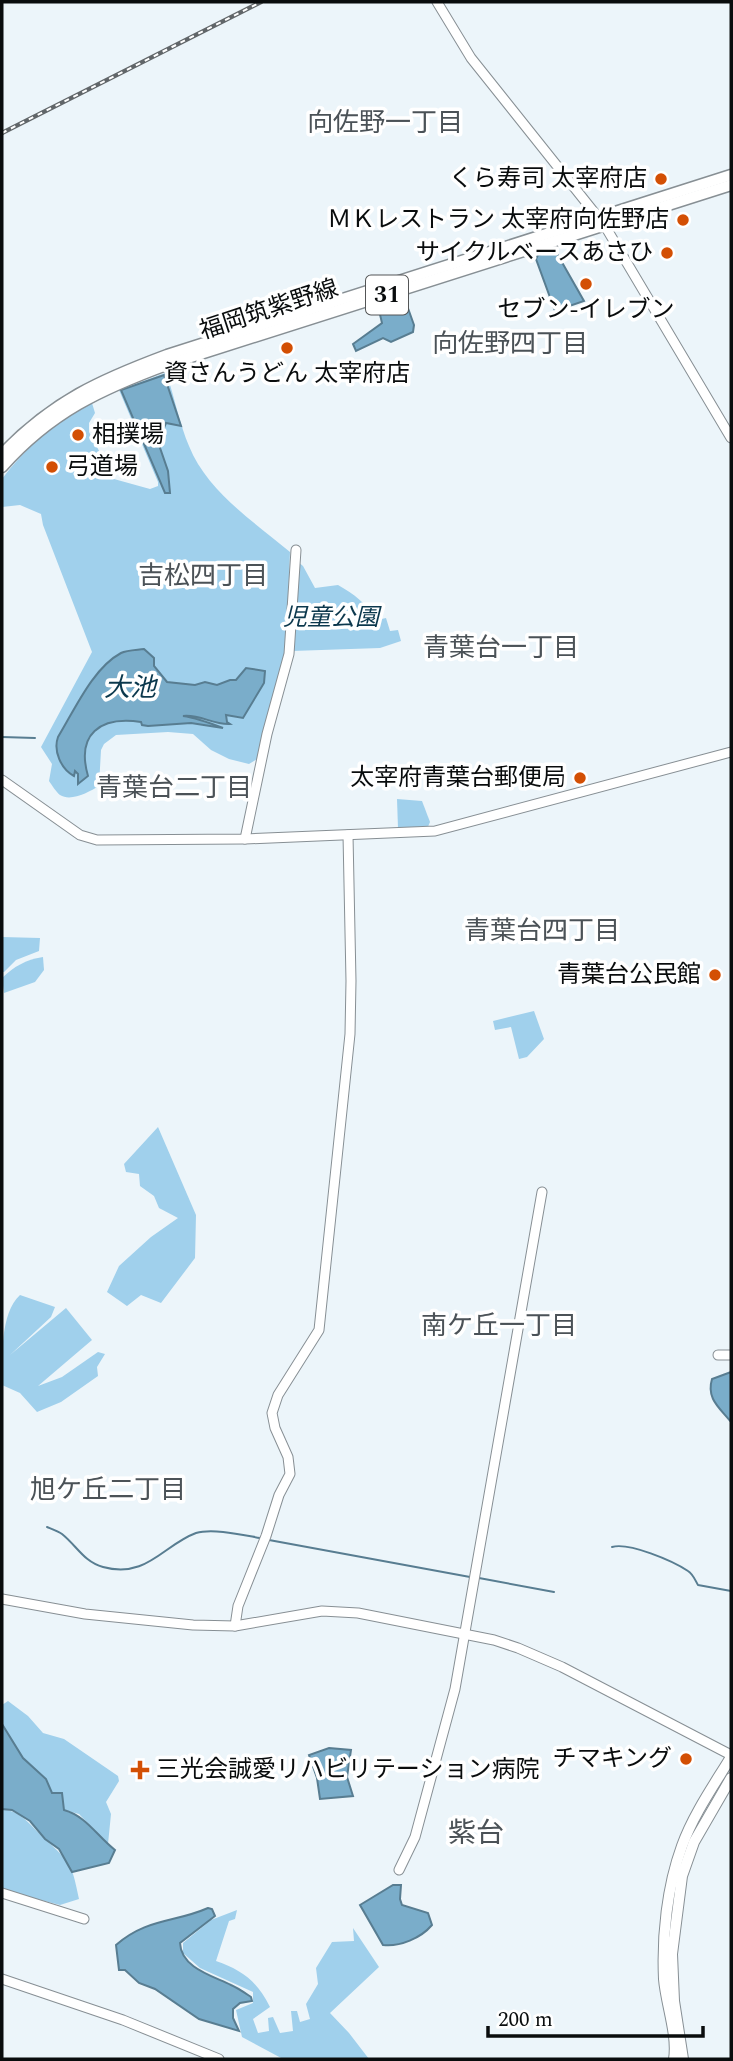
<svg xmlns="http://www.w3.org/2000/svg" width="733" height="2061" font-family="Spectral,'Noto Sans JP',serif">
<rect width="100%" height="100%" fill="#ecf5fa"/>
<!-- green -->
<g fill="#a0d0ec">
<path d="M165,373l3,5c7,22 12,47 21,68 18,45 65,76 101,106l-4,99 -29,108 -8,5 -20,-5 -18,-9 -18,-16 -25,-2 -52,3 -12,9 -3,6 -2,36c-10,6 -28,16 -39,9 -4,-3 -8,-10 -11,-14l3,-17 -11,-17 51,-95 -49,-127 -2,-11 -21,-9 -18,2v-28c25,-33 53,-56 90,-76l3,10 -6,10v9l25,47 36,10 8,-3v-4l-39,-92z"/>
<path d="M297,561l6,5 12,22 23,-3c16,9 29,19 39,35l9,-2 4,13 8,-1 3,11 -21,7 -88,3z"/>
<polygon points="397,799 422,801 430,822 427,829 398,828"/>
<polygon points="2,937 40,938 39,951 16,960 4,972 2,972"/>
<path d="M43,957l1,13 -9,12 -31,11 -2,-15c13,-12 23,-18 41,-21z"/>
<polygon points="534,1011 544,1039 527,1057 519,1059 511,1027 495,1030 493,1021"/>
<polygon points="158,1127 196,1215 195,1258 161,1303 141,1295 127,1306 107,1292 119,1266 151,1237 178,1218 159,1208 154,1196 140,1186 139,1174 126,1172 124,1164"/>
<path d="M20,1295l35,12 -4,10 -41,38 56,-47 26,32 -54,46 24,-9 36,-25 7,2 -8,13 1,9 -37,26 -24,10 -17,-19 -18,-8c0,-26 -2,-72 18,-90z"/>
<polygon points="8,1701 28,1716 43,1733 64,1739 118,1776 119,1781 106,1802 111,1814 108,1844 79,1814 64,1810 52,1793 46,1779 23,1758 2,1724 2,1705"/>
<path d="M2,1809c22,3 29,18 45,32 10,9 19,17 25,30 3,8 5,19 7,28l-19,6 -58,-15z"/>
<path d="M237,1910l-2,9 -6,2 -13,40c26,9 41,20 54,46l-17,12 5,14 11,-2 -1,-13 5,-1 7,16 13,-2 -2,-20h6l3,11 10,-3 -4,-15 12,-20 -2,-16 16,-26 22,-1 -1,-13 26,39 -49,46 19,20 20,26h-86l-41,-22 -6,-27 17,-7v-11l-53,-24 -17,-15v-10l28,-23z"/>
</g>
<!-- water -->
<g fill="#7aadca" stroke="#587d91" stroke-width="2">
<polygon points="555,250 584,301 555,311 536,259 538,255"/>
<polygon points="404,297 414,325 413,332 391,342 383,338 356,351 353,344 382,323 378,306"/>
<polygon points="164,375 181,426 166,423 158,442 168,471 170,493 165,493 121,390"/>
<path d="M144,649l10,9v8l13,16 28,3 10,-3 12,3 13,-5h6l10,-12 19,3 -1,12 -21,35 -17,-3 1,7 3,2c-17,1 -30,-10 -47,-8 14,2 27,7 40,12l-32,-5 -43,3 -6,-1 -1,-3c-41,-6 -65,12 -53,54l-10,8v-10l-3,-3 -1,5c-13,-7 -21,-25 -16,-39 17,-28 35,-69 63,-84 6,-3 16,-3 23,-4z"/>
<path d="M731,1372v50c-11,-14 -25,-23 -19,-43z"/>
<path d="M2,1724l21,34 23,21 6,14h10l2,17c22,6 33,26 51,40l-6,13 -37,9 -13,-23 -14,-10 -15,-18 -18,-11 -10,-1z"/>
<polygon points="329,1748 351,1750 347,1777 353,1796 320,1799 317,1778 309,1755"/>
<path d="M393,1885h8l-1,14 2,6 26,8 4,12c-11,13 -32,22 -49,20l-23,-40z"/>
<path d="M208,1908l4,1 3,7 -35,27c1,25 33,33 51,42 7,3 14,8 20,12l1,4 -12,2 -7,6v9l6,13 -40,-12 -44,-30 -16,-6 -14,-13h-6l-3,-25c31,-27 58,-22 92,-37z"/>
</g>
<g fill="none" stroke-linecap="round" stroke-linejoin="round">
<!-- stream -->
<g stroke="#587d91" stroke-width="2">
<polyline points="2,737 35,738"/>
<path d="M47,1527c5,2 11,4 15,7 15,12 22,28 41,33 44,12 60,-22 93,-34 17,-5 47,2 64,5"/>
<polyline points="269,1540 470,1577"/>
<path d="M612,1547c17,-5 61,14 76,24 5,3 7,9 10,14l33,6"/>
<polyline points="479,1578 554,1592"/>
</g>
<defs>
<g id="tertiary">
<polyline points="437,2 471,58 605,226 731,438"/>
<polyline points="2,780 80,835 97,840 245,839 435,831 731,752"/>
<polyline points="245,839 267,734 289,654 296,550"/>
<polyline points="718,1355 731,1355"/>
<polyline points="2,1599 85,1614 193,1625 235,1626 322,1611 358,1613 494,1640 518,1648 562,1667 731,1755"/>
<polyline points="235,1626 238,1606 266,1536 279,1495 290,1474 288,1457 275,1428 272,1413 278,1395 319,1330 350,1034 351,981 348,835"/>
<polyline points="399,1870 415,1837 455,1689 542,1192"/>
<polyline points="2,1893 84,1919"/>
<polyline points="2,1979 123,2020 219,2059"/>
</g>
<g id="secondary">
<path d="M674,2059c4,-24 -8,-55 -10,-80 -2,-43 3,-92 18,-133 11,-31 32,-61 49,-89"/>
<polyline points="683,2059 674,2001 672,1954 682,1876 694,1842 731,1778"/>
</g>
<g id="primary">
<path d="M2,454c51,-53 98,-74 165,-99l564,-180"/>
<path d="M2,467c49,-55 99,-78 167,-103l562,-179"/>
</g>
</defs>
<!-- tertiary casing -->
<use href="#tertiary" stroke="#878f94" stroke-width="11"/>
<!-- secondary casing -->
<use href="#secondary" stroke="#878f94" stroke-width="12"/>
<!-- primary casing -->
<use href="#primary" stroke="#878f94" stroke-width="13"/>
<!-- tertiary -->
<use href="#tertiary" stroke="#fff" stroke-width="9"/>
<!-- secondary -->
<use href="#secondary" stroke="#fff" stroke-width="10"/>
<!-- primary -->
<use href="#primary" stroke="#fff" stroke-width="10"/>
<defs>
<polyline id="rail" points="2,133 261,2"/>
</defs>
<!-- rail casing -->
<use href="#rail" stroke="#616669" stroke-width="4.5"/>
<!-- rail -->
<use href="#rail" stroke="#fff" stroke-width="2" stroke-dasharray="5" stroke-linecap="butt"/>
</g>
<!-- markers -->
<g fill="#d34f04" stroke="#fff" stroke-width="2.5">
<circle cx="661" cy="179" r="7"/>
<circle cx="683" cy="220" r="7"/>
<circle cx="667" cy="253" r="7"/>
<circle cx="586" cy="284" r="7"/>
<circle cx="287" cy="348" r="7"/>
<circle cx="78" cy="435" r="7"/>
<circle cx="52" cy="467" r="7"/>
<circle cx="580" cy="778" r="7"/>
<circle cx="715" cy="975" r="7"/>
<circle cx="686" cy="1759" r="7"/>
<path d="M136.5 1759.5h7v7h7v7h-7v7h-7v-7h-7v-7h7z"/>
</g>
<g text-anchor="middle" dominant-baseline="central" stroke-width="7" stroke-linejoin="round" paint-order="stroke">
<!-- shield labels -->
<rect fill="#fff" stroke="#535556" stroke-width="2" x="366" y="275.5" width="42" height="39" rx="5"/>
<g font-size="23" font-weight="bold" fill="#090c0d">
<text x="387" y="295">31</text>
</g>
<!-- poi labels -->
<g font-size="24" fill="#090c0d" stroke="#fff" text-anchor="end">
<text x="647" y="179">くら寿司 太宰府店</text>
<text x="669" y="220">ＭＫレストラン 太宰府向佐野店</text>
<text x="653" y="253">サイクルベースあさひ</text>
<text x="586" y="310" text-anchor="middle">セブン-イレブン</text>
<text x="287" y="374" text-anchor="middle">資さんうどん 太宰府店</text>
<text x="92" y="435" text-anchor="start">相撲場</text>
<text x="66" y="467" text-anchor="start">弓道場</text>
<text x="566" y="778">太宰府青葉台郵便局</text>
<text x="701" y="975">青葉台公民館</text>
<text x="672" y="1759">チマキング</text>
<text x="156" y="1770" text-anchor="start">三光会誠愛リハビリテーション病院</text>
</g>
<!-- street labels -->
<g font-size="24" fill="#090c0d" stroke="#fff">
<text transform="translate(269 310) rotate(-18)">福岡筑紫野線</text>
</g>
<!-- park labels -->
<g font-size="24" font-style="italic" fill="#0c384d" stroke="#fff">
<text x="331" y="618">児童公園</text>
</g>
<!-- neighbourhood labels -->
<g font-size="26" fill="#4b5257" stroke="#fff">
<text x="385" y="123">向佐野一丁目</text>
<text x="510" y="344">向佐野四丁目</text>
<text x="203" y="576">吉松四丁目</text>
<text x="501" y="648">青葉台一丁目</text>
<text x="174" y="788">青葉台二丁目</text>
<text x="542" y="931">青葉台四丁目</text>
<text x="499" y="1326">南ケ丘一丁目</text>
<text x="108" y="1490">旭ケ丘二丁目</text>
</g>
<!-- water labels -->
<g font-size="26" font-style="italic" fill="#0b384d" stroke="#fff">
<text x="130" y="688">大池</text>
</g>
<!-- quarter labels -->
<g font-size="28" fill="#4b5257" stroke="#fff">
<text x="476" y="1833">紫台</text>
</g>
</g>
<!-- border -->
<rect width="733" height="2061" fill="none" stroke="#090c0d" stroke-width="7"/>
<!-- scale -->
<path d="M488 2026v10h215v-10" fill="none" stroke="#090c0d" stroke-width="3.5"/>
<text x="498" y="2026" font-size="21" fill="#090c0d" stroke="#ffffff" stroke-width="5" paint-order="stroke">200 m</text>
</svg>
